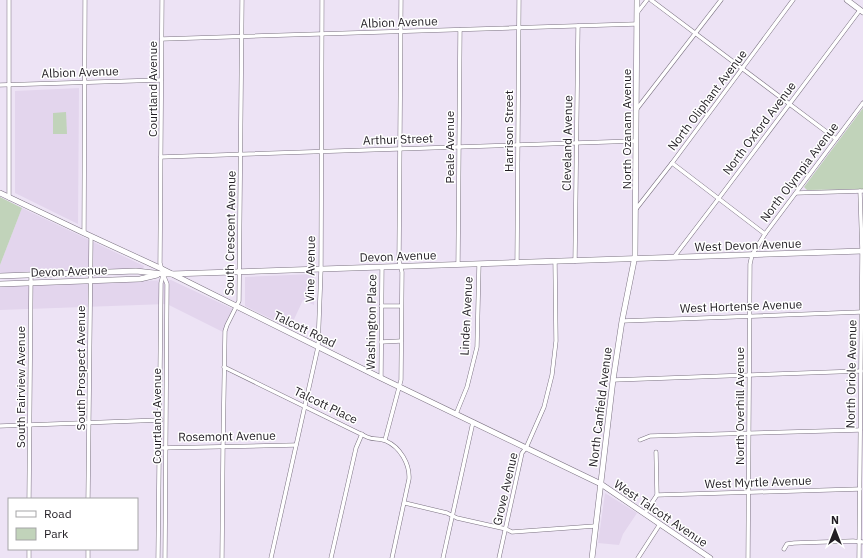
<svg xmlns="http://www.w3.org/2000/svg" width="863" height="558" font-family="'IBM Plex Sans',sans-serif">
<rect width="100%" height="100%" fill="#ede3f5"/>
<!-- built -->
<g fill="#e3d5ed">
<polygon points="79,88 78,224 15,193 15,91"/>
<polygon points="22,208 144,266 143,269 0,274 0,265"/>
<polygon points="314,274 314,305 303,300 290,328 245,306 245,277"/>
<polygon points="171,280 233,309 225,333 167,304 0,310 0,286"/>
<polygon points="605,493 637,513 623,534 619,545 598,543"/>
</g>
<!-- green -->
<g fill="#c1d3ba">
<polygon points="863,108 863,189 807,190 804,187"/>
<polygon points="66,112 67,134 53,134 53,113"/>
<polygon points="0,197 22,208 0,265"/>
</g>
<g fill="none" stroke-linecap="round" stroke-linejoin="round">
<defs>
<g id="street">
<polyline points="162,0 160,263 163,274 167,284 165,558"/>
<polyline points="651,0 836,139"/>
<polyline points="637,13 647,0"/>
<polyline points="162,39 636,24"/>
<polyline points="0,85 161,80"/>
<polyline points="636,110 721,0"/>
<polyline points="161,157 635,141"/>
<polyline points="672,163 765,234"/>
<polyline points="796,193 863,191"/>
<polyline points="9,198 9,0"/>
<polyline points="636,209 672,163 793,0"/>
<polyline points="84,233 85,0"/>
<polyline points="674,257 719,198 860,10"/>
<polyline points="575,261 578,26"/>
<polyline points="517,263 519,0"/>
<polyline points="458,264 460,30"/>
<polyline points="381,306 401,306"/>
<polyline points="622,321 861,312"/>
<polyline points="381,342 401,341"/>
<path d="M224,367l143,70c6,3 13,1 19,4 14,6 24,23 23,38l-17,79"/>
<polyline points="381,378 382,267"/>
<polyline points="613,380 861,371"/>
<polyline points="456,414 467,387 477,347 479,264"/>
<polyline points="0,426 161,420"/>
<polyline points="385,440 401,380 402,272 399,261 401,0"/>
<polyline points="640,440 650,436 860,430"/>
<polyline points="159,448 296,445"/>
<polyline points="657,495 860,489"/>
<polyline points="29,499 31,275"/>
<polyline points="88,499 91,237"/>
<polyline points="405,503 447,513 457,518 506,529 512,532 595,526"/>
<polyline points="645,513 657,495 656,452"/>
<polyline points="784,549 787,544 794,543 853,541 863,542"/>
<polyline points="29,558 29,549"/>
<polyline points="88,558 88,549"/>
<polyline points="158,558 161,283 163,275"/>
<polyline points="222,558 223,446 225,331 227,325 239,301 242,0"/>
<polyline points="271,558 318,347 321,269 322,0"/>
<polyline points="331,558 356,448 362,434"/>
<polyline points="443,558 473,422"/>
<polyline points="499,558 522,453 526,448 544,407 552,375 556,341 555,261"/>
<polyline points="638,558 660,524"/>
<polyline points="748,558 750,264 752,255 765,234 863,103"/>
<polyline points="859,558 862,251 860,191"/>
</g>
<g id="secondary">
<polyline points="847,0 863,12"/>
<polyline points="0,193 84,233 162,269 212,294 381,378 601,484 710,558"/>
<polyline points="0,276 136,271 163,274 171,274 863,251"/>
<polyline points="0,284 140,279 157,275"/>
<polyline points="592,558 613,380 622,321 635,256 637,0"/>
</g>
</defs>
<!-- street casing -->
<use href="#street" stroke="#7b7281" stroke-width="4.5"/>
<!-- secondary casing -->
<use href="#secondary" stroke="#7b7281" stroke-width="6"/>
<!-- street -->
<use href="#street" stroke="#fff" stroke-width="3.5"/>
<!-- secondary -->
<use href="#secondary" stroke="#fff" stroke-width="5"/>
</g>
<g text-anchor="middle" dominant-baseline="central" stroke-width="3" stroke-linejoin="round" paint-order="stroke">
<!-- street labels -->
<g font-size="12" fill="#211d23" stroke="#fff">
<text transform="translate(399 22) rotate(-2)">Albion Avenue</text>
<text transform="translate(80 72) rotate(-2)">Albion Avenue</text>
<text transform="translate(152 89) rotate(-90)">Courtland Avenue</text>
<text transform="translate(707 100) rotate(-53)">North Oliphant Avenue</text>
<text transform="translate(759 128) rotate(-53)">North Oxford Avenue</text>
<text transform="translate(626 129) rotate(-90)">North Ozanam Avenue</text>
<text transform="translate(508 131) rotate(-90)">Harrison Street</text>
<text transform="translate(398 139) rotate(-2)">Arthur Street</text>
<text transform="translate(567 143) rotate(-89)">Cleveland Avenue</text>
<text transform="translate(449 147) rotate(-90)">Peale Avenue</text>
<text transform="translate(799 172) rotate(-53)">North Olympia Avenue</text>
<text transform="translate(230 233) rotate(-89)">South Crescent Avenue</text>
<text transform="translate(748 245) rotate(-2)">West Devon Avenue</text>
<text transform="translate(398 256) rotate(-2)">Devon Avenue</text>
<text transform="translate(310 269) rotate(-89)">Vine Avenue</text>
<text transform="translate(69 271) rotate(-2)">Devon Avenue</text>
<text transform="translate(741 306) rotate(-2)">West Hortense Avenue</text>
<text transform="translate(466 316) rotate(-87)">Linden Avenue</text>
<text transform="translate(371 322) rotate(-89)">Washington Place</text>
<text transform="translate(305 329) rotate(26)">Talcott Road</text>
<text transform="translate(80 368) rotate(-90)">South Prospect Avenue</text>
<text transform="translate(851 374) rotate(-89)">North Oriole Avenue</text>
<text transform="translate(20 387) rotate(-90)">South Fairview Avenue</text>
<text transform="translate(326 405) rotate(26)">Talcott Place</text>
<text transform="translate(739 406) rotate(-90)">North Overhill Avenue</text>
<text transform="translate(600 407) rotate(-83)">North Canfield Avenue</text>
<text transform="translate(156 416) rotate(-90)">Courtland Avenue</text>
<text transform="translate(227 436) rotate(-1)">Rosemont Avenue</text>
<text transform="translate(758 482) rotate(-2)">West Myrtle Avenue</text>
<text transform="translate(505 489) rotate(-77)">Grove Avenue</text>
<text transform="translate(661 513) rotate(34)">West Talcott Avenue</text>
</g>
</g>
<!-- legend -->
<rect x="8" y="498" width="130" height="52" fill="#ffffff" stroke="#a6a5a7"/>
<rect x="16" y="511" width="20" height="6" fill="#ffffff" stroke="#a6a5a7"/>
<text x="44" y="518" font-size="12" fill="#211d23">Road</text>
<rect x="16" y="528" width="20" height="12" fill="#c1d3ba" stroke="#a6a5a7"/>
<text x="44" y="538" font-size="12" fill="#211d23">Park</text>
<!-- north arrow -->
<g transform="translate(835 530)" stroke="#ffffff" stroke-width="3" paint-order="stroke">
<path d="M0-3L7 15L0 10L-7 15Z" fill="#211d23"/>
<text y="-6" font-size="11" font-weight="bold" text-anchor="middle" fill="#211d23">N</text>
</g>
</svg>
